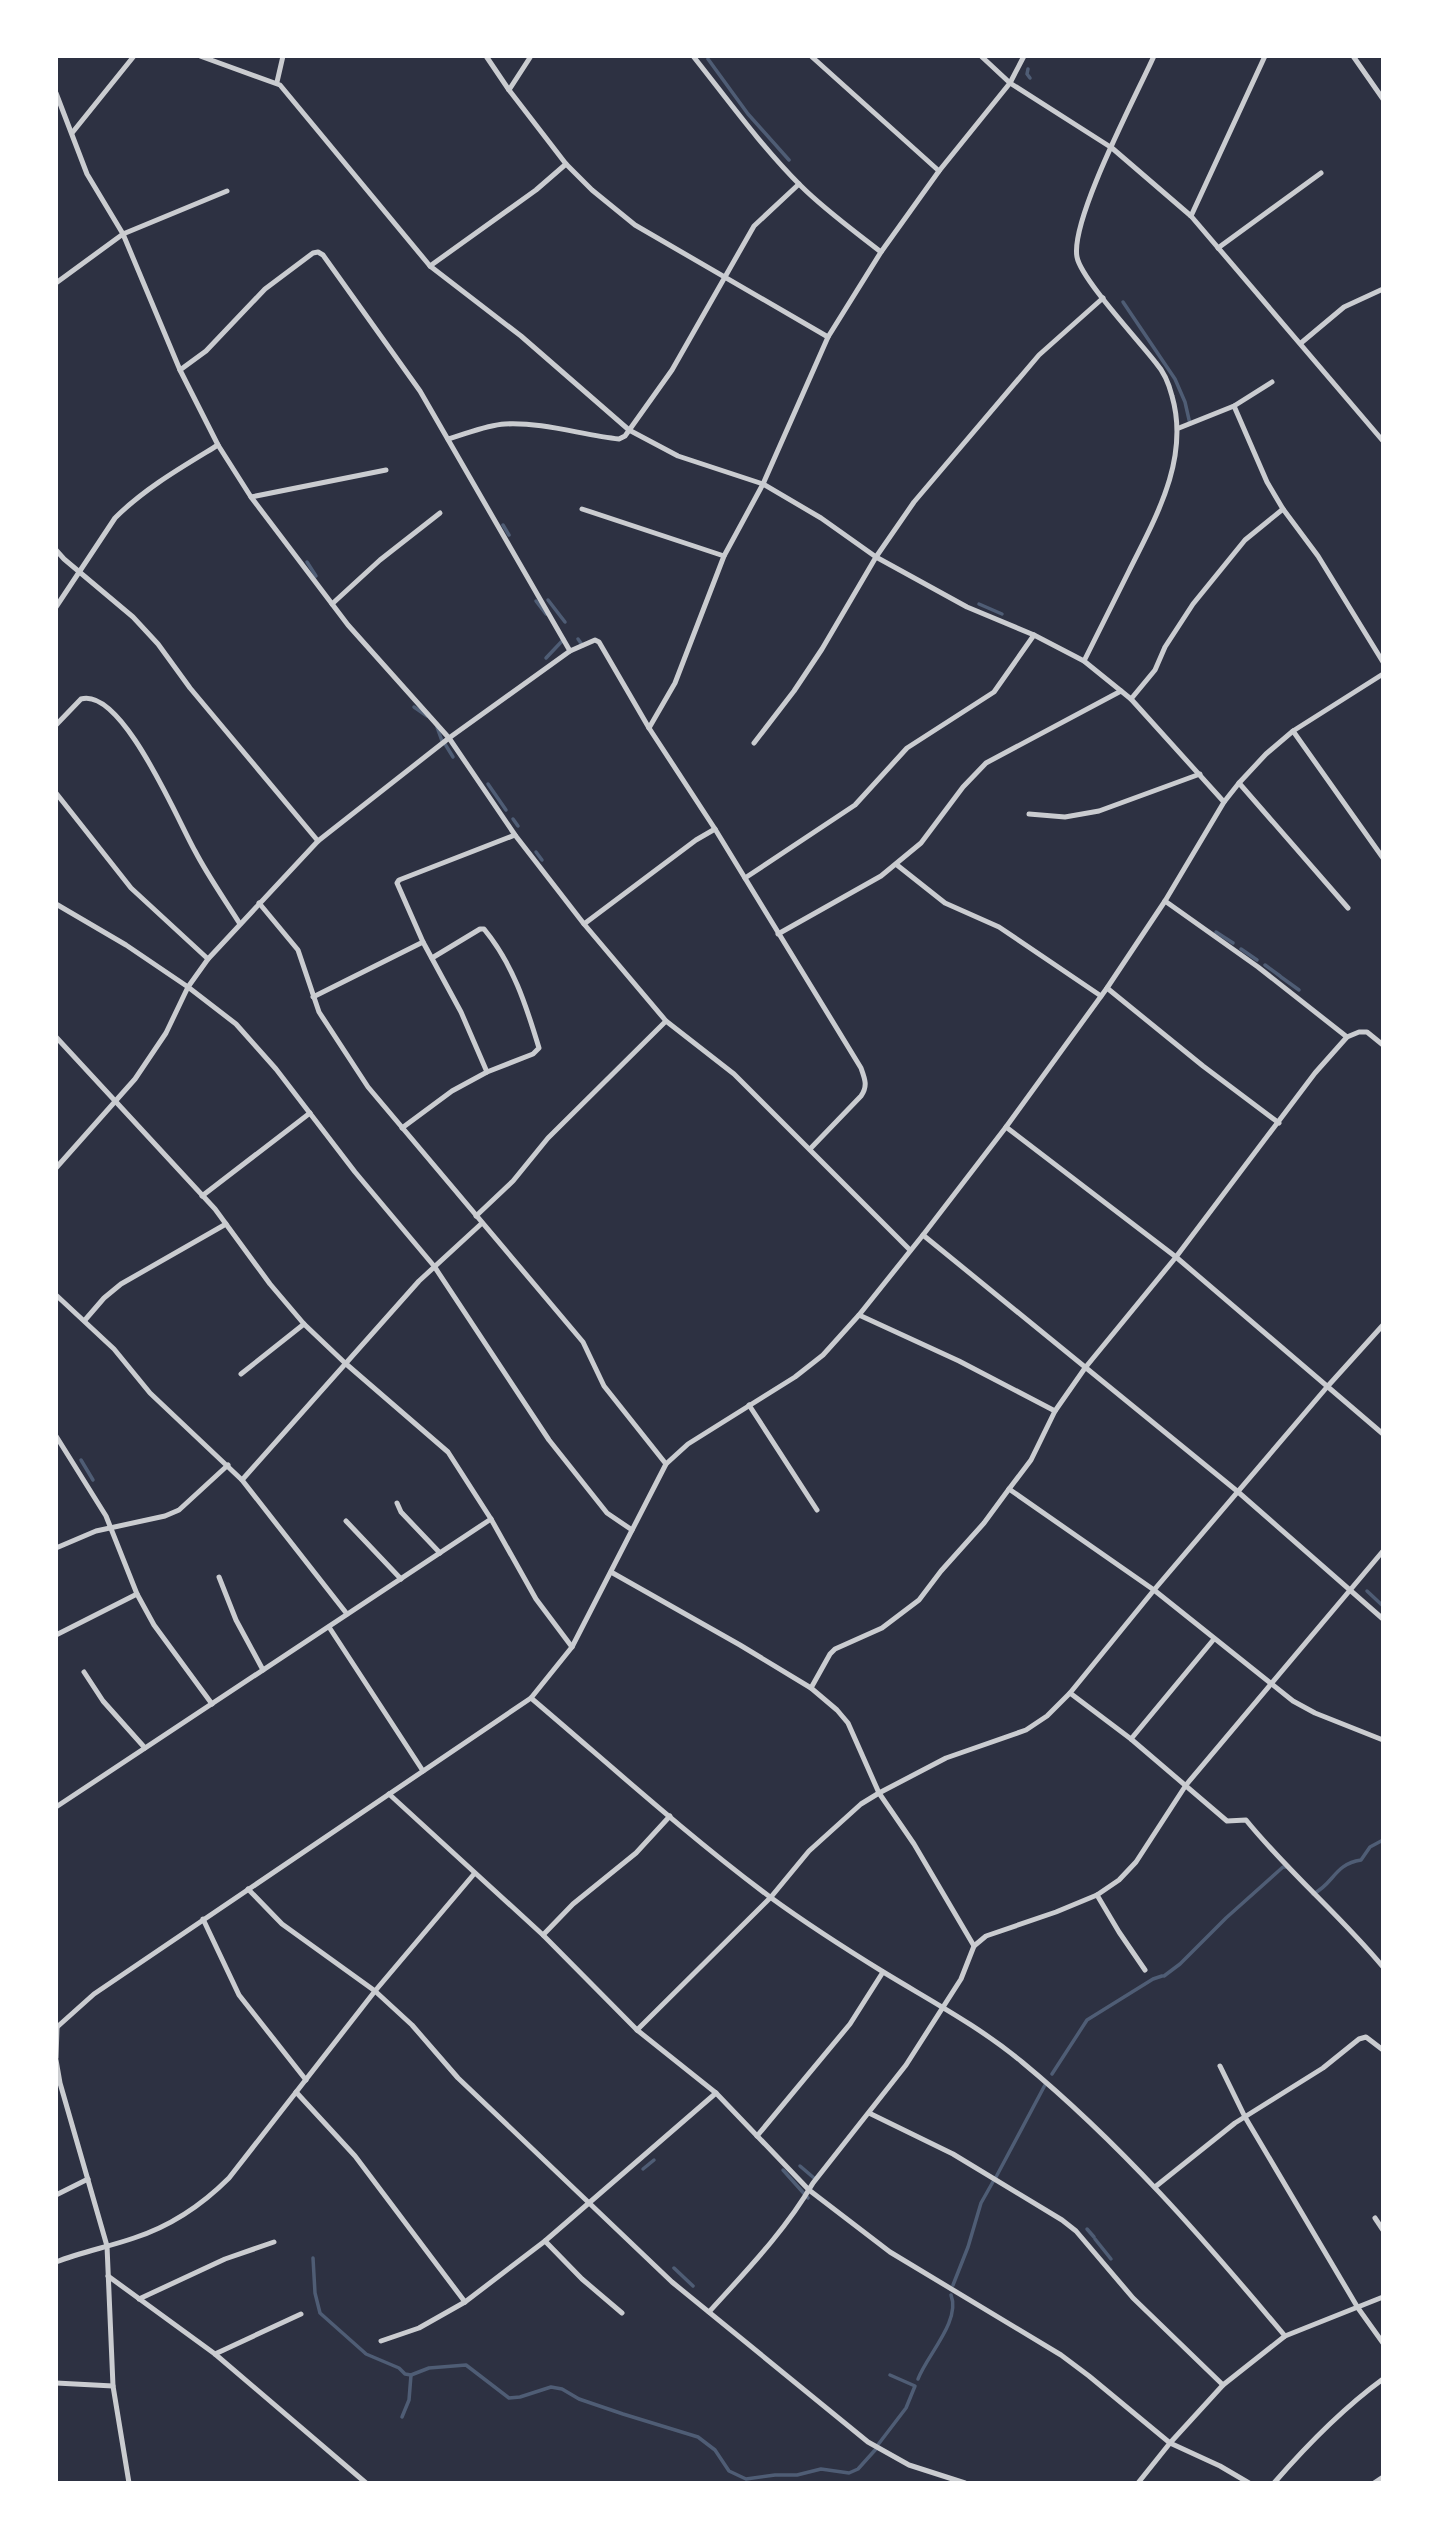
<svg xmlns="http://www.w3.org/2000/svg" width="1439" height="2539" font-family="'IBM Plex Sans',sans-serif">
<rect width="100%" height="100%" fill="#2d3142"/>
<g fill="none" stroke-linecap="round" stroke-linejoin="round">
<!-- stream -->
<g stroke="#4f5d75" stroke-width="3.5">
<polyline points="708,59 748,114 789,160"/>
<polyline points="1028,69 1027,74 1030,78"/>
<polyline points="1123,302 1175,379 1185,402 1190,424"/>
<polyline points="503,525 509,535"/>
<polyline points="307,562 316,576"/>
<polyline points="548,600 565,622"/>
<polyline points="536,601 546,614"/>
<polyline points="979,604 1002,614"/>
<polyline points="578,639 583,646"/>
<polyline points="546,658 564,639"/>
<polyline points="414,707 427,716"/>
<polyline points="437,727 442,741"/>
<polyline points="445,744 453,757"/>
<polyline points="488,784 506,810"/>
<polyline points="513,819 518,826"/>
<polyline points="536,852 542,860"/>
<polyline points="1216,932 1233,943"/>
<polyline points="1241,949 1257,960"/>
<polyline points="1265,965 1280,976"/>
<polyline points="1281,977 1299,990"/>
<polyline points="81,1460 93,1480"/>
<polyline points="1367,1591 1383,1606"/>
<path d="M1313,1894c21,-10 21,-30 48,-34l9,-13 13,-7"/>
<polyline points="1164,1976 1180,1964 1226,1918 1283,1867 1286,1867"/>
<polyline points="1052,2074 1087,2020 1153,1979 1162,1976"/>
<polyline points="800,2166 814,2178"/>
<polyline points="643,2169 654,2160"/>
<polyline points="783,2170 808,2198"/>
<polyline points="996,2177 1045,2085"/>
<polyline points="1087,2229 1094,2237"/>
<polyline points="1095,2239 1111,2259"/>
<polyline points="313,2258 315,2293 320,2313 365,2353"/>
<polyline points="674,2268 693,2286"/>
<polyline points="953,2285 968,2247 981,2203 994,2180"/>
<polyline points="366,2354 399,2368 405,2374 411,2375"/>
<polyline points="411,2375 429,2368 466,2365 509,2398 520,2397 551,2387 562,2389 579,2399 623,2414 698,2437 715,2450 729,2471 746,2479 775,2475 797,2475 821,2469 849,2473 858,2469 876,2449"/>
<path d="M918,2379c9,-24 43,-58 33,-84"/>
<polyline points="402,2417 409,2400 411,2375"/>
<polyline points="877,2446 906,2408 915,2386 890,2375"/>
</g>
<!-- minor -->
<g stroke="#caccd0" stroke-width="5">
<polyline points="200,56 280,85 430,266 521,336 629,430 678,456 763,484 821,518 876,557 967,607 1034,635 1084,661 1131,699 1224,802"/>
<polyline points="486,56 509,90 566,164 592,190 635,225 828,337"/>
<path d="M693,56c35,44 68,90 108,130 24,24 52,44 80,66"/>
<polyline points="811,56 939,171"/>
<polyline points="981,56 1010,83 1112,148 1191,216 1383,441"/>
<polyline points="1353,56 1383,99"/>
<polyline points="277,82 283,56"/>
<polyline points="509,90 531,56"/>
<polyline points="56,93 87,174 123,234 180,370 218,445 251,497 348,625 449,738 515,835 584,924 666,1021 734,1074 910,1250"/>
<polyline points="72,133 134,56"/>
<polyline points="1191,216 1265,56"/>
<polyline points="1218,248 1321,173"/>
<polyline points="430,266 536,190 566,164"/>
<polyline points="56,283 123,234 227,191"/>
<polyline points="1301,343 1344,307 1383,289"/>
<path d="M180,370l26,-19 59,-62 48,-36 5,-1 5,3 97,136 150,260 25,-11 4,2 50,86 66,101 146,239c4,11 7,18 0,28l-51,53"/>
<polyline points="1234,406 1267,482 1283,509 1318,556 1383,662"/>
<polyline points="1179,428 1234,406 1272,382"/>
<path d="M448,439c18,-5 38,-14 57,-15 38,-2 77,11 114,15l6,-3 47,-66 82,-144 45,-42"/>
<polyline points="251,497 386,470"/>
<polyline points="582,509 724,556"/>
<polyline points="56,550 64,559 133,617 158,644 190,688 318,841"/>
<polyline points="332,604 380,560 440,513"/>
<path d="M56,607l59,-89c30,-30 67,-51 103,-73"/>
<path d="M1084,661c15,-30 30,-60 45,-90 27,-54 61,-113 43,-175 -3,-12 -8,-24 -16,-33 -16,-21 -75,-84 -79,-106 -7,-37 59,-161 77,-201"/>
<polyline points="1131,699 1155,670 1165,647 1193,604 1245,540 1283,509"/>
<path d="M56,725l25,-26c41,-12 96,120 114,152 13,25 30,49 45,73"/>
<polyline points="649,728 675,683 724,556 763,484 828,337 881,252 939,171 1010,83 1024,56"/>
<polyline points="1293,731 1383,858"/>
<polyline points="754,743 794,691 822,649 876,557 914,502 1039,355 1103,298"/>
<polyline points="1239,783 1348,908"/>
<polyline points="56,793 131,888 208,959"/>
<polyline points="1029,814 1065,817 1099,811 1200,774"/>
<polyline points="897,865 945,903 999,927 1101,996"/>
<polyline points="745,878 855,805 907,748 994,692 1034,635"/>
<polyline points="1165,901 1258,967 1347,1037"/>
<polyline points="259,903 298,950 319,1012 368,1087 583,1342 604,1386 666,1464"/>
<polyline points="56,904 126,945 188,987 236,1024 276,1069 355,1172 434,1266 549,1440 607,1513 632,1530"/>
<polyline points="584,924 696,840 715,829"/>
<polyline points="778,934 881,876 921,843 963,787 986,763 1121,691"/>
<path d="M432,958l48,-29h4c29,35 42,76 55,119l-6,6 -46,18"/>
<polyline points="1107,988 1203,1066 1279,1123"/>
<polyline points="313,997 423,942"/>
<polyline points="56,1037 215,1209 270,1284 304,1324 345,1363 448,1452 491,1519 536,1599 572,1647"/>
<polyline points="1383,1045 1367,1032 1359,1032 1347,1037 1315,1073 1176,1257 1085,1368 1055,1411 1031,1460 1009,1489 1154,1590 1293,1701 1315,1713 1383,1740"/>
<polyline points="1006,1127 1176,1257 1383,1434"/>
<polyline points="402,1128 452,1091 487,1072 461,1012 423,942 397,883 399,880 515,835"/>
<polyline points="56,1168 135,1079 166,1033 188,987 208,959 318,841 449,738 570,651"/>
<polyline points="202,1196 310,1113"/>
<polyline points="476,1216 513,1181 548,1138 666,1021"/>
<polyline points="923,1235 1237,1491 1383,1619"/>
<polyline points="56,1295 114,1349 150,1393 242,1480 347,1614"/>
<polyline points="859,1315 959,1361 1055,1411"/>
<polyline points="85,1320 104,1298 121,1284 226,1224"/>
<path d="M1383,1325l-56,62 -173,203 -84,103 61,46 96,82 19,-1c43,53 94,95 137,147"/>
<polyline points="241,1374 304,1324"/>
<polyline points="749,1405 817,1510"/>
<polyline points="56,1436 106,1516 137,1594 154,1625 212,1704"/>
<polyline points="242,1480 419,1281 481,1224"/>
<polyline points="397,1503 401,1512 440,1553"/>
<polyline points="346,1521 401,1579"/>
<polyline points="56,1548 96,1531 165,1516 179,1510 228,1465"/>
<polyline points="611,1572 740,1645 811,1688 837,1710 848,1723 879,1793 914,1844 974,1946"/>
<polyline points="219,1577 236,1620 263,1670"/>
<polyline points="329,1627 423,1771"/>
<polyline points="56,1635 137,1594"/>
<polyline points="84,1672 103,1701 145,1748"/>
<polyline points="811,1688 830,1654 835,1649 882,1628 919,1600 941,1571 984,1523 1009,1489"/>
<path d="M531,1698c79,67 156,137 239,199 37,27 76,52 115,76 46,28 95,54 137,89 98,81 181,176 263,274"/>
<polyline points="1131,1739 1214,1639"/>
<polyline points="389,1794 543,1935 637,2030 716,2093 809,2190 890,2252 1061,2355 1089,2376 1170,2443 1220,2466 1249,2483"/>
<polyline points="56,1807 491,1519"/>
<polyline points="248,1889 282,1924 375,1991 412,2025 458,2078 672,2282 868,2442 909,2465 965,2483"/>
<polyline points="1097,1895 1119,1932 1145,1970"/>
<polyline points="203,1919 239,1995 306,2080"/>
<polyline points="543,1935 573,1904 636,1853 670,1816"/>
<polyline points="56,2028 94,1994 531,1698 572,1647 666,1464 688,1444 795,1377 823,1355 859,1315 923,1235 1006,1127 1107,988 1165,901 1224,802 1239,783 1266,754 1293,731 1383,674"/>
<polyline points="637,2030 771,1897 809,1851 861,1804 879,1793 946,1758 1026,1730 1047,1716 1070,1693"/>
<polyline points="56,2058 57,2028"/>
<polyline points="56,2060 60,2083 107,2246 113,2386 129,2483"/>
<polyline points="1220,2066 1245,2117 1358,2308 1383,2343"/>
<polyline points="296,2092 355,2156 465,2302"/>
<polyline points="869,2113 953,2154 1062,2220 1076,2231 1133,2298 1223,2385"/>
<polyline points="757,2136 850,2024 883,1972"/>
<polyline points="1155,2187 1235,2123 1323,2068 1359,2039 1366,2037 1383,2050"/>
<polyline points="56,2195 88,2179"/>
<polyline points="1375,2218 1383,2230"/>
<polyline points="545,2241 582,2279 622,2313"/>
<path d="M56,2262c25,-10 52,-15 78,-24 37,-12 68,-33 95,-60l146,-187 99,-117"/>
<polyline points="108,2276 215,2354 366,2483"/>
<polyline points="139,2299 225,2259 274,2242"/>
<path d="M709,2312c38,-42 76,-81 104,-129l93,-118 55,-86 13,-33 12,-10 70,-24 41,-17 22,-15 17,-18 50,-77 197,-234"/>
<polyline points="381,2341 419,2328 465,2302 545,2241 716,2093"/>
<polyline points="215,2354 301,2314"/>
<polyline points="56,2383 113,2386"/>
<polyline points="1138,2483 1170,2443 1223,2385 1285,2336 1383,2297"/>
<path d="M1274,2483c33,-38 68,-74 109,-104"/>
<polyline points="1374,2483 1383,2477"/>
</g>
</g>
<!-- border -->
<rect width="1439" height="2539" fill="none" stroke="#ffffff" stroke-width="116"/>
</svg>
